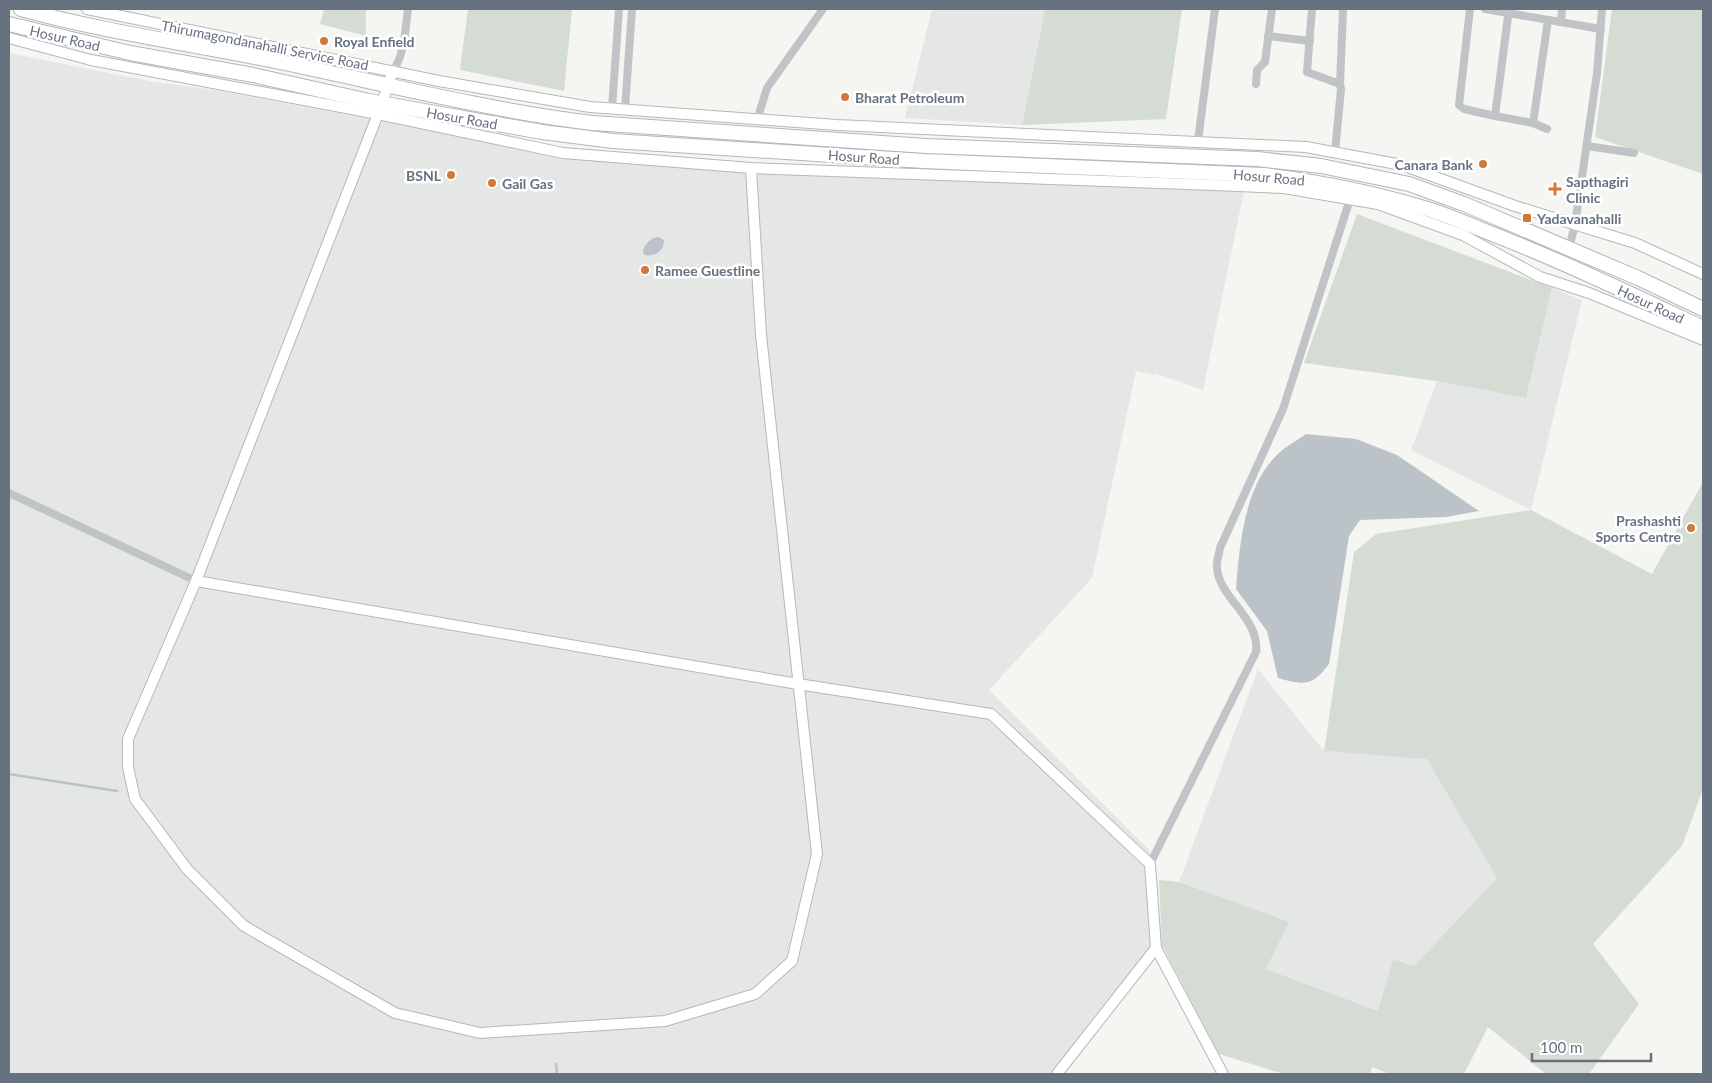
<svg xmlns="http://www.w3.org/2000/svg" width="1712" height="1083" font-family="Lato,sans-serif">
<rect width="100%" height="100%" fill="#f5f5f2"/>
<!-- built -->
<g fill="#e5e6e6">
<polygon points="932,9 1045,9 1022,125 905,118"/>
<polygon points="9,53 155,82 215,90 563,155 747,170 1244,191 1203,390 1154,373 1154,375 1136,371 1092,578 989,690 1150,851 1153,949 1061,1074 9,1074"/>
<polygon points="1552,288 1582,300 1531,510 1411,450 1437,381 1526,398"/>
<polygon points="1258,669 1324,751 1427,758 1497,878 1414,966 1393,959 1378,1011 1266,969 1288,922 1179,882"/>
</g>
<!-- green -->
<g fill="#d5dcd4">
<polygon points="324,9 366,9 366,36 320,24"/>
<polygon points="468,9 572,9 564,91 460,70"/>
<polygon points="1045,9 1182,9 1166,119 1022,125"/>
<polygon points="1612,9 1703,9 1703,174 1595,137"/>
<polygon points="1357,214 1552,288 1526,398 1437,381 1304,363"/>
<polygon points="1703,482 1703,789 1682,846 1593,944 1639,1004 1589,1074 1546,1074 1488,1027 1464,1074 1389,1074 1372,1067 1370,1074 1284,1074 1219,1054 1162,945 1159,880 1179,882 1289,922 1266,969 1378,1011 1393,959 1414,966 1497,878 1427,759 1324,751 1354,552 1376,534 1531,510 1652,574"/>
</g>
<!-- water -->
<g fill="#bbc2c8">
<path d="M658,237l6,3c0,11 -9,17 -19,15l-2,-2c0,-8 7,-15 15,-16z"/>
<path d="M1306,434l50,5 41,16 82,56 -33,6 -86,3 -11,16 -20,128c-17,23 -25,21 -51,14l-11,-47 -31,-42c3,-40 8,-101 39,-132 8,-9 21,-16 31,-23z"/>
</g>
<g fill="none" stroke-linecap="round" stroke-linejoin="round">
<!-- stream -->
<g stroke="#bbc2c8" stroke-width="2.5">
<polyline points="9,774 117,791"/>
<polyline points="556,1064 557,1074"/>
</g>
<defs>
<g id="secondary">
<polyline points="87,9 439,81 590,107 837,125 1306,147 1402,165 1515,206 1635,243 1703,274"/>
<polyline points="9,38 91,60 378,114 563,153 751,168 1215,185 1284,188 1378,204 1463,235 1540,277 1589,293 1703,340"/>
<polyline points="393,71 378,114 196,581 128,739 128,767 135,799 187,869 244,926 395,1013 480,1033 665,1021 755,994 792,961 817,854 761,335 751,168"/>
<polyline points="196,581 798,684 991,714 1150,864 1156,948 1057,1074"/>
<polyline points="1156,948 1223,1074"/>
</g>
<g id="highway">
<path d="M21,9c91,25 185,37 278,57 98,21 195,45 294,57l333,23 331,13 64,7 88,18 55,20 174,74 65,31"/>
<path d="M9,24l121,29 123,22 116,26 173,31 71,9 311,20 340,14c55,7 108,17 160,33 24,7 48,18 71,27 71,28 140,61 208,93"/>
</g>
</defs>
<!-- secondary casing -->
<use href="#secondary" stroke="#b4b7bc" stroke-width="12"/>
<!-- highway casing -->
<use href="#highway" stroke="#b4b6ba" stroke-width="16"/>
<!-- street -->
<g stroke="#c1c4c7" stroke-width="8">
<polyline points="1312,9 1307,72 1340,84"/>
<polyline points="1470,9 1459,105 1464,109 1495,116"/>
<polyline points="1485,9 1601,29"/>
<polyline points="1509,9 1495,116 1533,123 1547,129"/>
<polyline points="1561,22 1562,9"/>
<polyline points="1268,36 1310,41"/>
<path d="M393,71c12,-18 12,-41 15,-62"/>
<polyline points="1256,84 1257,70 1265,62 1272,9"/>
<polyline points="612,108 619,9"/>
<polyline points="625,109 632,9"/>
<polyline points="757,120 767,88 823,9"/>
<polyline points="1533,123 1548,20"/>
<polyline points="1198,141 1215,9"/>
<polyline points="1587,146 1634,153"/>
<polyline points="1335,152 1341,89 1340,84 1343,9"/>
<polyline points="1569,248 1575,225 1597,73 1602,9"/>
<polyline points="9,493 196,581"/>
<path d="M1150,864l106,-212c4,-34 -37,-54 -39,-84 -1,-6 2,-13 3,-20l63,-139 67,-210"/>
</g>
<!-- secondary -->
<use href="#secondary" stroke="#fff" stroke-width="10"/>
<!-- highway -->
<use href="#highway" stroke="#fff" stroke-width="14"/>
</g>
<!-- markers -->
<g fill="#d17737" stroke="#fff" stroke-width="2">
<circle cx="324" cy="41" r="5"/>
<circle cx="845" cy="97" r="5"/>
<circle cx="1483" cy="164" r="5"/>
<circle cx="451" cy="175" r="5"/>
<circle cx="492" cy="183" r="5"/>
<path d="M1552.5 181.5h5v5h5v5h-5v5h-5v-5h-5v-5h5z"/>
<rect x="1522" y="213" width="10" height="10" rx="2.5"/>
<circle cx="645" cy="270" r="5"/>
<circle cx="1691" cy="528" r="5"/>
</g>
<g text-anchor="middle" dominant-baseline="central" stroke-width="5" stroke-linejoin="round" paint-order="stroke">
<!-- street labels -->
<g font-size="14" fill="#677180" stroke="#fff">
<text transform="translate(65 38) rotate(13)">Hosur Road</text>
<text transform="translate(265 45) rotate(11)">Thirumagondanahalli Service Road</text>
<text transform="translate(462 118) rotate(10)">Hosur Road</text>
<text transform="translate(864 157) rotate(4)">Hosur Road</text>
<text transform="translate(1269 177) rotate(5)">Hosur Road</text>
<text transform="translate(1651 304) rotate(25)">Hosur Road</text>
</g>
<!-- poi labels -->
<g font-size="14" font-weight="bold" fill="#677180" stroke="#fff" text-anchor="start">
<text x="334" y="41">Royal Enfield</text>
<text x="855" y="97">Bharat Petroleum</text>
<text x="1473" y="164" text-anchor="end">Canara Bank</text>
<text x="441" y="175" text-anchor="end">BSNL</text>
<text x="1566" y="181">Sapthagiri<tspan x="1566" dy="16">Clinic</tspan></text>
<text x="502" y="183">Gail Gas</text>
<text x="1537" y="218">Yadavanahalli</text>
<text x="655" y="270">Ramee Guestline</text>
<text x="1681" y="520" text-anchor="end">Prashashti<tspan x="1681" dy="16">Sports Centre</tspan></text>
</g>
</g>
<!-- border -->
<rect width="1712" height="1083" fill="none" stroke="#677180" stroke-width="20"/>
<!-- scale -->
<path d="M1532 1053v8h119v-8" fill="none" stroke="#677180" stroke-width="2.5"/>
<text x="1540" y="1053" font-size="15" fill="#677180" stroke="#ffffff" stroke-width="4" paint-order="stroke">100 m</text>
</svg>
